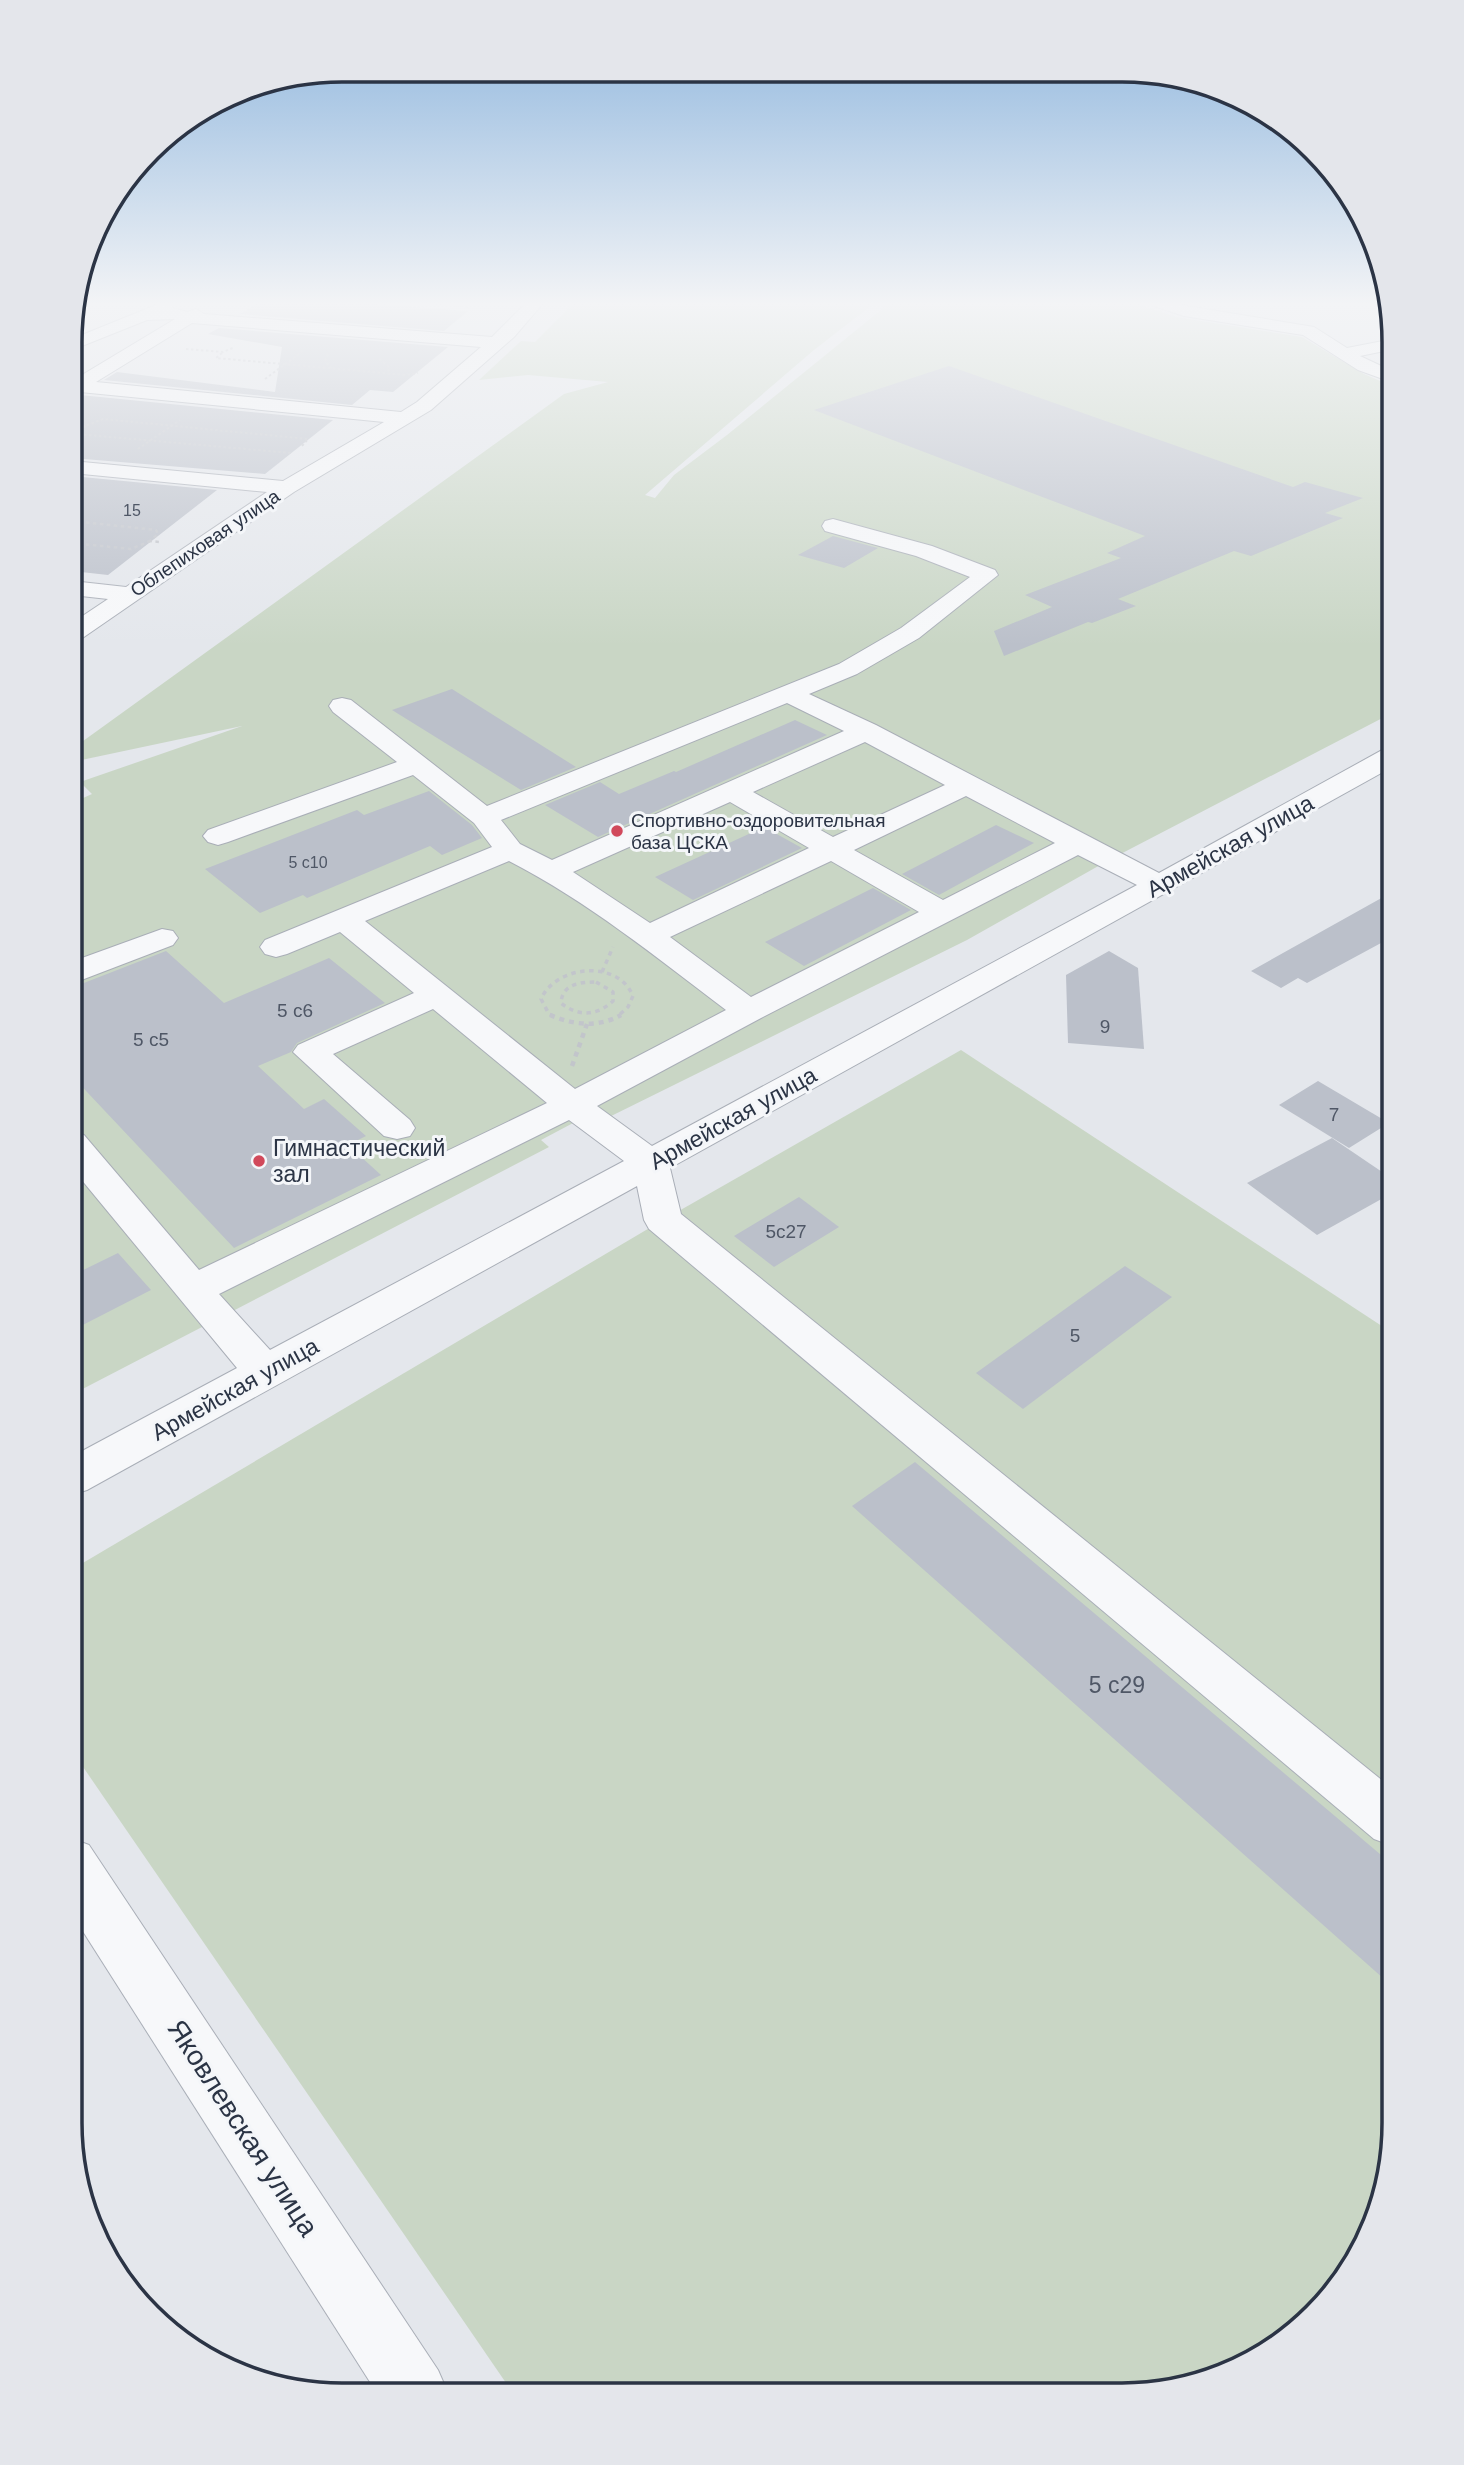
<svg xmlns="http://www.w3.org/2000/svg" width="1464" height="2465" font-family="Arial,sans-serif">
<rect width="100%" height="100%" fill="#e4e7ec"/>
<!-- green -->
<g fill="#c9d6c5">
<polygon points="576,301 877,301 814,350 645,495 655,498 674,475 727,435 881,310 887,301 1130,301 1176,317 1302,337 1364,374 1394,387 1394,712 1109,860 967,940 597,1123 575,1122 541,1140 549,1147 71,1395 72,803 92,794 80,782 242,726 72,762 72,749 564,394 608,382 528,375 479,380 521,341 535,342"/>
<polygon points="961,1050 1394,1334 1393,2141 1379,2211 1338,2288 1288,2339 1226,2374 1122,2395 513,2393 70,1748 71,1570 663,1220"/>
</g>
<!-- building -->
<g fill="#bbc0ca">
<polygon points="261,301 337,301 468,311 444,331 240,314"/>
<polygon points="219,328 448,347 393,392 370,390 352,405 104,380 117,372 275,392 282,347 208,334"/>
<polygon points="949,366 1293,487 1305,482 1363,498 1325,513 1343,518 1251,556 1234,551 1118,599 1136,606 1092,623 1088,622 1004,656 994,631 1052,607 1025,595 1121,558 1107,553 1145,536 814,410"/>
<polygon points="80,395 333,420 265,474 72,458 72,397"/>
<polygon points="72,476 217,490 108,575 72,571"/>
<polygon points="833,536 878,548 844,568 798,555"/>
<polygon points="452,689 576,767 521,790 392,710"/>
<polygon points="795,720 827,735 598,837 545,805 600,782 619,794 674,771 676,772"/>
<polygon points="429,791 472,825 482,838 442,855 430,846 307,898 303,895 260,913 205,869 357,810 364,815"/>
<polygon points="996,825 1034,843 939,895 902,874"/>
<polygon points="764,827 802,848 693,900 655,877"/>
<polygon points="873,888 911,910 804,966 765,942"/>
<polygon points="1394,891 1394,936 1307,983 1298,978 1281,988 1251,971"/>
<polygon points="166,951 224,1003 329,958 385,1003 297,1043 291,1052 258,1066 304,1109 324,1099 366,1136 348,1145 381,1175 234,1248 71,1075 71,988"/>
<polygon points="1109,951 1138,968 1144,1049 1068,1043 1066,975"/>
<polygon points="1318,1081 1389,1123 1349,1148 1279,1105"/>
<polygon points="1332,1138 1394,1180 1394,1192 1317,1235 1247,1183"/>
<polygon points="799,1197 839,1227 774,1267 734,1236"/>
<polygon points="118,1253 151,1290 71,1331 71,1276"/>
<polygon points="1125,1266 1172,1297 1023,1409 976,1373"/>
<polygon points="915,1462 1393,1865 1393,1987 852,1506"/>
</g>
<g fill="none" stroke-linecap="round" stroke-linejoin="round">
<defs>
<g id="minor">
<path d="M166,301l6,1 1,6 14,4 9,-3 8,5 288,23 36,-36h17l-31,36 -83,73 -137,82 -213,147 -9,2v-18l36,-24 -36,-4v-14l54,6 141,-95 -195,-19v-12l211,20 101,-59 -304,-30 -8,3v-14l103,-62 -28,1 -75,30v-11zM192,323l289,24 -64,55 -16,10 -305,-30z"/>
<polygon points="1146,301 1170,301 1187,306 1314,327 1347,348 1393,339 1394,349 1360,356 1394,372 1394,383 1358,370 1303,335 1184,316 1148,304"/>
<path d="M833,519l99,27 63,24 3,5 -79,63 -62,36 -48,20 67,31 283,148 225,-124 10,-2v19l-724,402 11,46 713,576 -1,56 -19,-7 -725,-610 -5,-9 -7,-34 -550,304 -16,5v-38l166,-89 -166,-201v-36l13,4 115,135 348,-167 -114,-94 -100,45 77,66 5,8 -5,8 -13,3 -13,-3 -91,-84 5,-7 116,-52 -74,-61 -53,22 -11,3 -11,-3 -5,-7 5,-7 227,-93 -18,-24 -61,-48 -185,67 -10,3 -10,-3 -5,-6 5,-6 189,-68 -64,-50 -4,-6 4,-6 9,-2 9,2 136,106 352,-142 62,-36 69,-51 -54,-21 -91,-25 -3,-5 3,-5zM787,703l57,28 -292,129 -32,-16 -19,-24zM865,742l80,43 -112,52 -80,-45zM966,796l89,47 -112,57 -89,-50zM730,802l79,46 -159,75 -77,-51zM1078,855l59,30 -485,261 -55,-40 164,-88zM509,861c78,40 147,96 217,149l-151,79 -210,-168zM831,861l88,51 -168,85 -81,-60zM569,1120l55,41 -354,189 -51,-56z"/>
<polygon points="162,929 173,931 178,938 173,945 71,984 71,962"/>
<polygon points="70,1838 89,1845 438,2370 448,2393 377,2393 70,1911"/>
</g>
</defs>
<!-- minor casing -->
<use href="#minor" stroke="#a9aeb7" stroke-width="2"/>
<!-- path-far3 -->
<g stroke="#c2c5cb" stroke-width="2" stroke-dasharray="2.5 2.5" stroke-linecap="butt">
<polyline points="88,301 103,301"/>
<polyline points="385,301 467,307 480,302"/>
<polyline points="481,301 501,304"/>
<polyline points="73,303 80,301"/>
<polyline points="186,349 223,352 235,347"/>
<polyline points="222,353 216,358 405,375 418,373"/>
<polyline points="328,354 325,361 332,369"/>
<polyline points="379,359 389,367 388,374"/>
<polyline points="265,379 303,351"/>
<polyline points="72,425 85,426 103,419 308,439 302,446"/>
<polyline points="85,426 76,434 291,453"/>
<polyline points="138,449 180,420"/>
</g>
<!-- path-far2 -->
<g stroke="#c2c5cb" stroke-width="2.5" stroke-dasharray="3.5 3.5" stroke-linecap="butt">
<polyline points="72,521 156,530 158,534 150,541 160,542"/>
<polyline points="72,543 131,549 150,541"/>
</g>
<!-- path-far1 -->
<g stroke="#c2c5cb" stroke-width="3.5" stroke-dasharray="4.5 4.5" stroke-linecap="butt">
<polyline points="602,972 613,947"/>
<path d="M596,982l17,10v9c-16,15 -35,16 -52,2 1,-19 19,-21 35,-21z"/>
<path d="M554,1016l-5,-2 -8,-15c15,-34 77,-40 92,-3l-5,11 -10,9"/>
</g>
<!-- path -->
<g stroke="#c2c5cb" stroke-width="4.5" stroke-dasharray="5 5" stroke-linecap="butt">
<path d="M550,1015c23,10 48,13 71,0"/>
<polyline points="572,1066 587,1024"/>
</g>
<!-- minor -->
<use href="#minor" fill="#f7f8fa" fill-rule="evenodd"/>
</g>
<!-- sky -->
<linearGradient id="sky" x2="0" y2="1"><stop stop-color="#8bb4dd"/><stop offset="0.47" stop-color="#f3f4f6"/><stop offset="1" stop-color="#f3f4f6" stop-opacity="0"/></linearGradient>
<rect width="1464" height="646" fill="url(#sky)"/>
<!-- markers -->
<g fill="#d1495b" stroke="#f4f6f9" stroke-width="2.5">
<circle cx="617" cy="831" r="7"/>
<circle cx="259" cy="1161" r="7"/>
</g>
<g text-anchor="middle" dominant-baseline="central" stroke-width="6" stroke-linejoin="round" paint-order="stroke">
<!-- far-number labels -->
<g font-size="16" fill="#4f5766">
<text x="132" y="510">15</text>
<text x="308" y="862">5 с10</text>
</g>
<!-- far-street labels -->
<g font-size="19" fill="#2b3445" stroke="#f4f6f9">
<text transform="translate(205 543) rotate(-34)">Облепиховая улица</text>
</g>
<!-- far-poi labels -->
<g font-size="19" fill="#2b3445" stroke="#f4f6f9" text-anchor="start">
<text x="631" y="820">Спортивно-оздоровительная<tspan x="631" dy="22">база ЦСКА</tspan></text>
</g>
<!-- number labels -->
<g font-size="19" fill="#4f5766">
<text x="295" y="1010">5 с6</text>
<text x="1105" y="1026">9</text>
<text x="151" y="1039">5 с5</text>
<text x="1334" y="1114">7</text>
<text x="786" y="1231">5с27</text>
<text x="1075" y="1335">5</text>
</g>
<!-- street labels -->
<g font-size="23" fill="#2b3445" stroke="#f4f6f9">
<text transform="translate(1230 846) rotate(-29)">Армейская улица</text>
<text transform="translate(733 1118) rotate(-29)">Армейская улица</text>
<text transform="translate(235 1389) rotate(-29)">Армейская улица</text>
</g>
<!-- poi labels -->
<g font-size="23" fill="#2b3445" stroke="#f4f6f9" text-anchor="start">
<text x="273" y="1148">Гимнастический<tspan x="273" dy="26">зал</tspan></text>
</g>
<!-- near-number labels -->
<g font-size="23" fill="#4f5766">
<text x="1117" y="1685">5 с29</text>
</g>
<!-- near-street labels -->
<g font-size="28" fill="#2b3445" stroke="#f4f6f9">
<text transform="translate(243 2128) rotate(57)">Яковлевская улица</text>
</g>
</g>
<!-- crop -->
<path d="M0 0H1464V2465H0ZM342 82H1122A260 260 0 0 1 1382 342V2123A260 260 0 0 1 1122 2383H342A260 260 0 0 1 82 2123V342A260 260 0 0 1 342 82Z" fill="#e4e6eb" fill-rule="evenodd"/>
<path fill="none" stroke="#2b3445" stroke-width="3.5" d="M342 82H1122A260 260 0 0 1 1382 342V2123A260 260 0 0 1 1122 2383H342A260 260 0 0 1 82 2123V342A260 260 0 0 1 342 82Z"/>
</svg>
